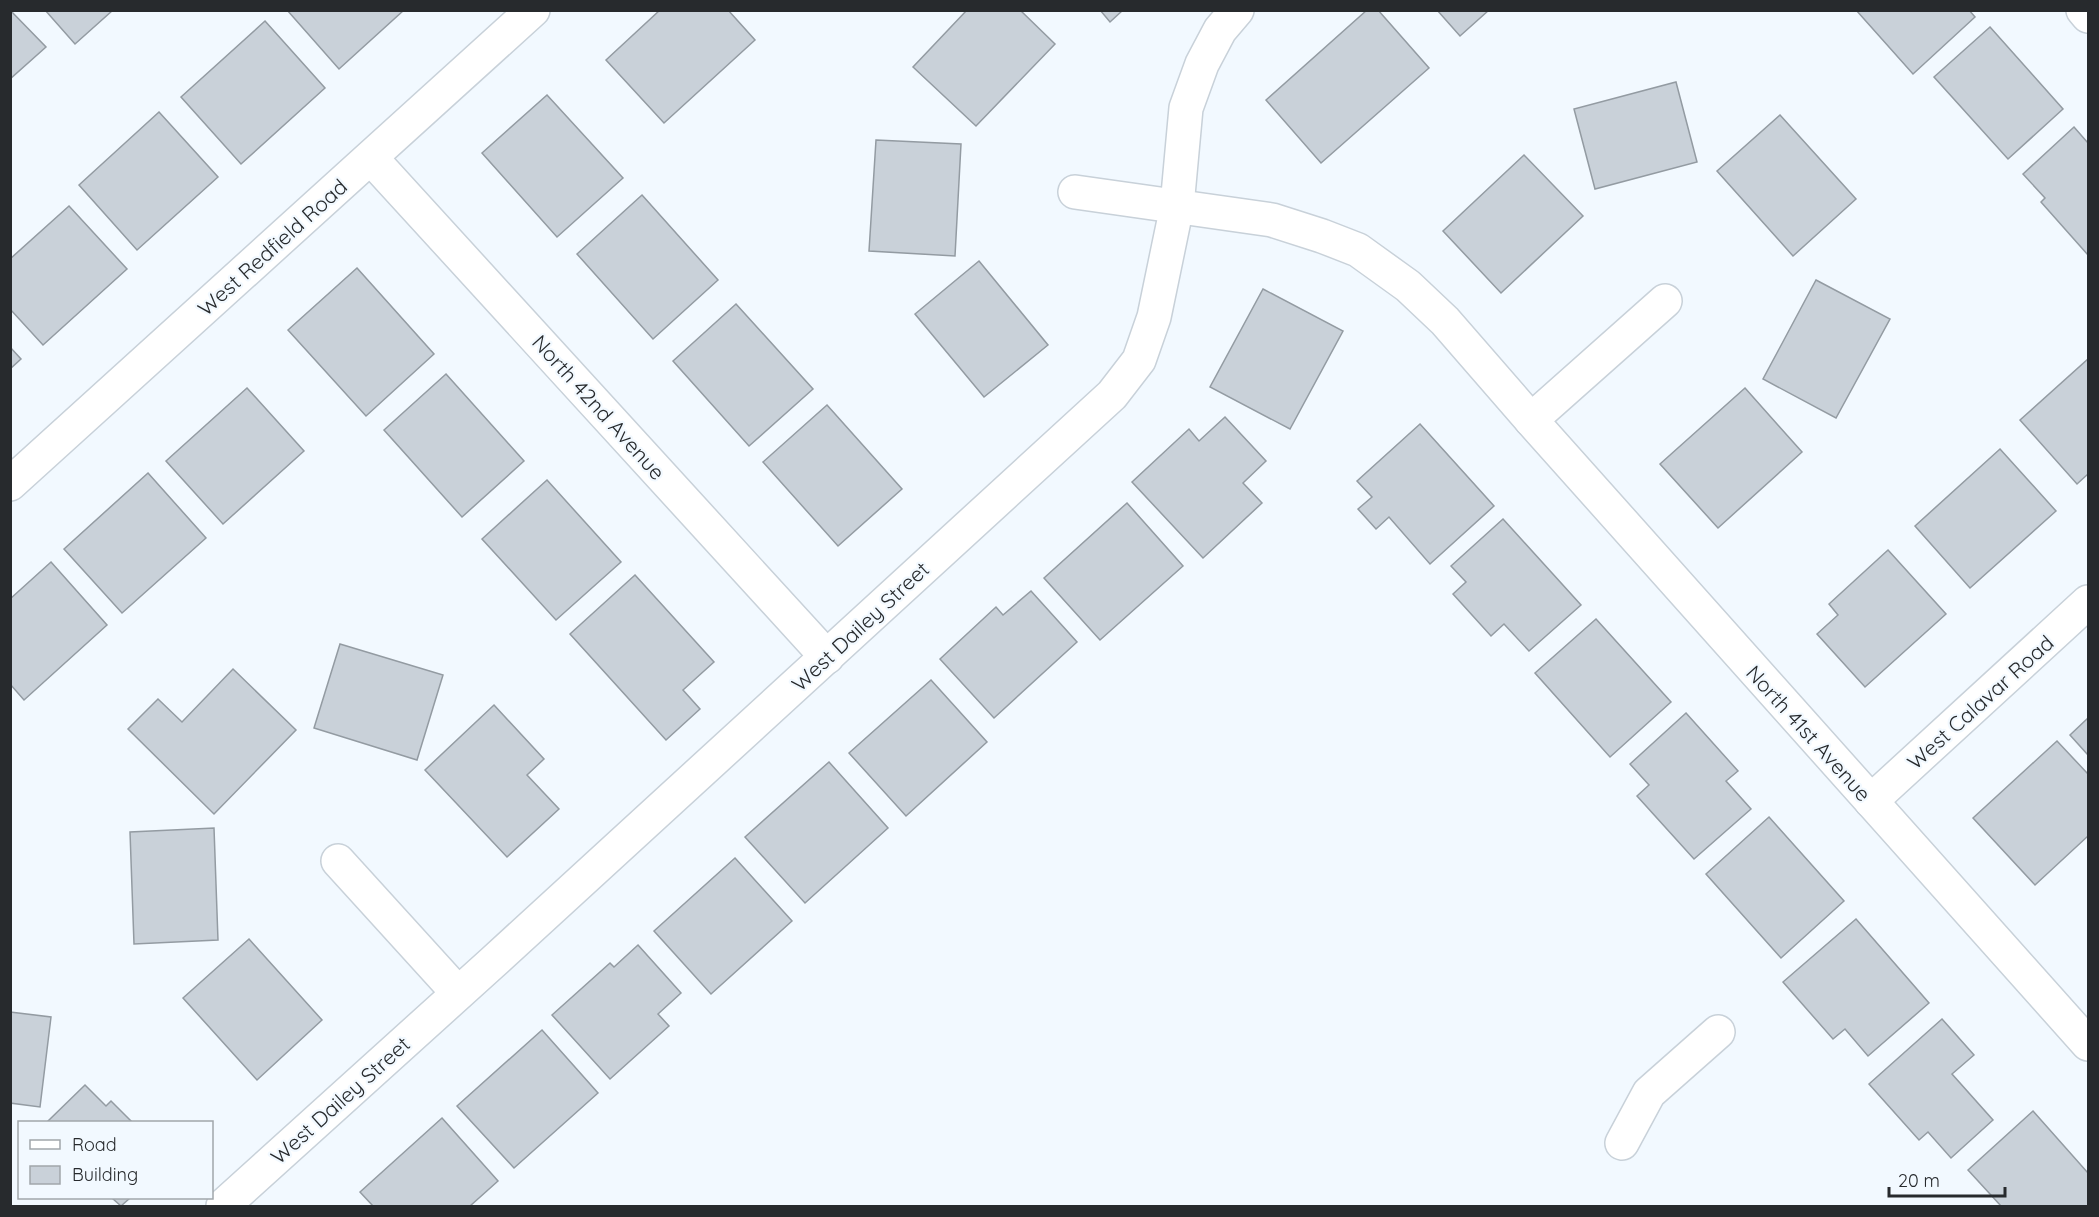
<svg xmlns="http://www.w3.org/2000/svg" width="2099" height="1217" font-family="Quicksand,sans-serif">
<rect width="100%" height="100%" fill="#f2f9ff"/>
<!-- building -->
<g fill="#c9d1d9" stroke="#939ba2" stroke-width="1.5">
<polygon points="10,10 46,47 10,79"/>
<polygon points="45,10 113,10 75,44"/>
<polygon points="287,10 404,10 339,69"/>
<polygon points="660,10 728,10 755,40 664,123 606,60"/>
<polygon points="967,10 1020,10 1055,44 976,126 913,67"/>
<polygon points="1100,10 1123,10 1110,22"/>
<polygon points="1367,10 1378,10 1429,68 1321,163 1266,100"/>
<polygon points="1437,10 1489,10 1460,36"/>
<polygon points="1856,10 1969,10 1975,17 1913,74"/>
<polygon points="265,21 325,88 241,164 181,97"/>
<polygon points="1990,27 2063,109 2008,159 1934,77"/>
<polygon points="1676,82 1697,162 1595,189 1574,109"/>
<polygon points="547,95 623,178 557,237 482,153"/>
<polygon points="159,112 218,177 137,250 79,185"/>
<polygon points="1780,115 1856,199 1793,256 1717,171"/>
<polygon points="2074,127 2088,143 2088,255 2041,202 2045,198 2023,174"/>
<polygon points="876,140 961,144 955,256 869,251"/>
<polygon points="1524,155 1583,216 1501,293 1443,231"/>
<polygon points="642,195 718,280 653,339 577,254"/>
<polygon points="69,206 127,269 43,345 10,309 10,259"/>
<polygon points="979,261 1048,345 984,397 915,314"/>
<polygon points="357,268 434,354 366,416 288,330"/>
<polygon points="1816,280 1890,319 1836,418 1763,379"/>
<polygon points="1263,289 1343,331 1290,429 1210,387"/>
<polygon points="736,304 813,389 749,446 673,361"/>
<polygon points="10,347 21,359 10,369"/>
<polygon points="2088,359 2088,474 2077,484 2020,420"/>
<polygon points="446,374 524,461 462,517 384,430"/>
<polygon points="247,388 304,451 223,524 166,461"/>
<polygon points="1745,388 1802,452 1718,528 1660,464"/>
<polygon points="827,405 902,489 838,546 763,462"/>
<polygon points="1225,417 1266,461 1243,483 1262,503 1203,558 1132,482 1189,429 1199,441"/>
<polygon points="1420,424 1494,506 1430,564 1389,517 1376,529 1358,509 1372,497 1357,481"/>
<polygon points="2000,449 2056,511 1970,588 1915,526"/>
<polygon points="148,473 206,538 122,613 64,549"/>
<polygon points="547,480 621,562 556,620 482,539"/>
<polygon points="1127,503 1183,566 1100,640 1044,578"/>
<polygon points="1503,519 1581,605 1529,651 1504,624 1491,636 1453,594 1466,582 1451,566"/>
<polygon points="1888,550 1946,614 1865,687 1817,634 1838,615 1829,604"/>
<polygon points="51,562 107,625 24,700 10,684 10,599"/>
<polygon points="635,575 714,662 683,690 700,709 666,740 570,634"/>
<polygon points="1031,591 1077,642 994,718 940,659 996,607 1003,615"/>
<polygon points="1596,619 1671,702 1610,757 1535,673"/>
<polygon points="340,644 443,675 417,760 314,728"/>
<polygon points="233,669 296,730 214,814 128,729 158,699 182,722"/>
<polygon points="931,680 987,742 906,816 849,753"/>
<polygon points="494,705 544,759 527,775 559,809 507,857 425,770"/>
<polygon points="1686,713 1738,771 1726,781 1751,809 1694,859 1637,796 1649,785 1630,764"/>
<polygon points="2088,718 2088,755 2070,735"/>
<polygon points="2057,741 2088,774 2088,836 2035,885 1973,818"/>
<polygon points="829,762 888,828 805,903 745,837"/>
<polygon points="1769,817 1844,901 1781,958 1706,874"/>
<polygon points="214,828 218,940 134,944 130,832"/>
<polygon points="735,858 792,921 711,994 654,931"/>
<polygon points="1856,919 1929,1003 1868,1056 1845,1029 1833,1039 1783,982"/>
<polygon points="249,939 322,1020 257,1080 183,998"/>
<polygon points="638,945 681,993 658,1014 669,1026 610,1079 552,1015 610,963 614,967"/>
<polygon points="10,1012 51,1017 40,1107 10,1103"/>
<polygon points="1942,1019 1974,1055 1952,1074 1993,1120 1951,1158 1928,1132 1919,1140 1869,1084"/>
<polygon points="542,1030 598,1093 514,1168 457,1106"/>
<polygon points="85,1085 106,1106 111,1101 132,1122 47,1122"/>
<polygon points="2033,1111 2088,1173 2088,1206 2001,1206 1968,1170"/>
<polygon points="442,1118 498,1181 470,1206 373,1206 360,1192"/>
<polygon points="112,1198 130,1198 121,1206"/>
</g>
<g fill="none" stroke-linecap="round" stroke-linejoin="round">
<defs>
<g id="minor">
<polyline points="2083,10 2088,16"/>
<polyline points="371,158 827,657"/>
<polyline points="1075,192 1272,220 1322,236 1358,250 1408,286 1445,321 1531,420 2088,1044"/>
<polyline points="1531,420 1665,301"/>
<polyline points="10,484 533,10"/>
<polyline points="1871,801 2088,602"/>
<polyline points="338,861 458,993"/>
<polyline points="1622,1143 1649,1093 1718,1032"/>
<polyline points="223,1206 492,963 1112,395 1139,360 1154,317 1177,206 1186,108 1202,64 1220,30 1237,10"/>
</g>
</defs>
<!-- minor casing -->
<use href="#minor" stroke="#c8d1d9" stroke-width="36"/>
<!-- minor -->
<use href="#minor" stroke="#fff" stroke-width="33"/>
</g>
<g text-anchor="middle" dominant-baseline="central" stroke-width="4.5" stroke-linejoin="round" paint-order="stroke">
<!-- street labels -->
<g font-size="21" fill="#272a2d" stroke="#f2f9ff">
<text transform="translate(272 247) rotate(-42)">West Redfield Road</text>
<text transform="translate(599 407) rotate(48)">North 42nd Avenue</text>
<text transform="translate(860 626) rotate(-43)">West Dailey Street</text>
<text transform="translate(1980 702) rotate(-42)">West Calavar Road</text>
<text transform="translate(1809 733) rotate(48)">North 41st Avenue</text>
<text transform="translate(340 1100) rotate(-42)">West Dailey Street</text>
</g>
</g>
<!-- border -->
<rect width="2099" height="1217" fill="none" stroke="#272a2d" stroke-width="24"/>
<!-- legend -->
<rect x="18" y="1121" width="195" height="78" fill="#f2f9ff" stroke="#a1a6ab" stroke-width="1.5"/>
<rect x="30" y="1140" width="30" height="9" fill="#ffffff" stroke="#a1a6ab" stroke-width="1.5"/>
<text x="72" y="1151" font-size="18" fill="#272a2d">Road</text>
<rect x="30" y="1166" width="30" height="18" fill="#c9d1d9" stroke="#a1a6ab" stroke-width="1.5"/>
<text x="72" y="1181" font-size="18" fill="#272a2d">Building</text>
<!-- scale -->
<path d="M1889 1187v9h116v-9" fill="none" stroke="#272a2d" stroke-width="3"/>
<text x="1898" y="1187" font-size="18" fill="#272a2d" stroke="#f2f9ff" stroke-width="4.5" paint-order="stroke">20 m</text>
</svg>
